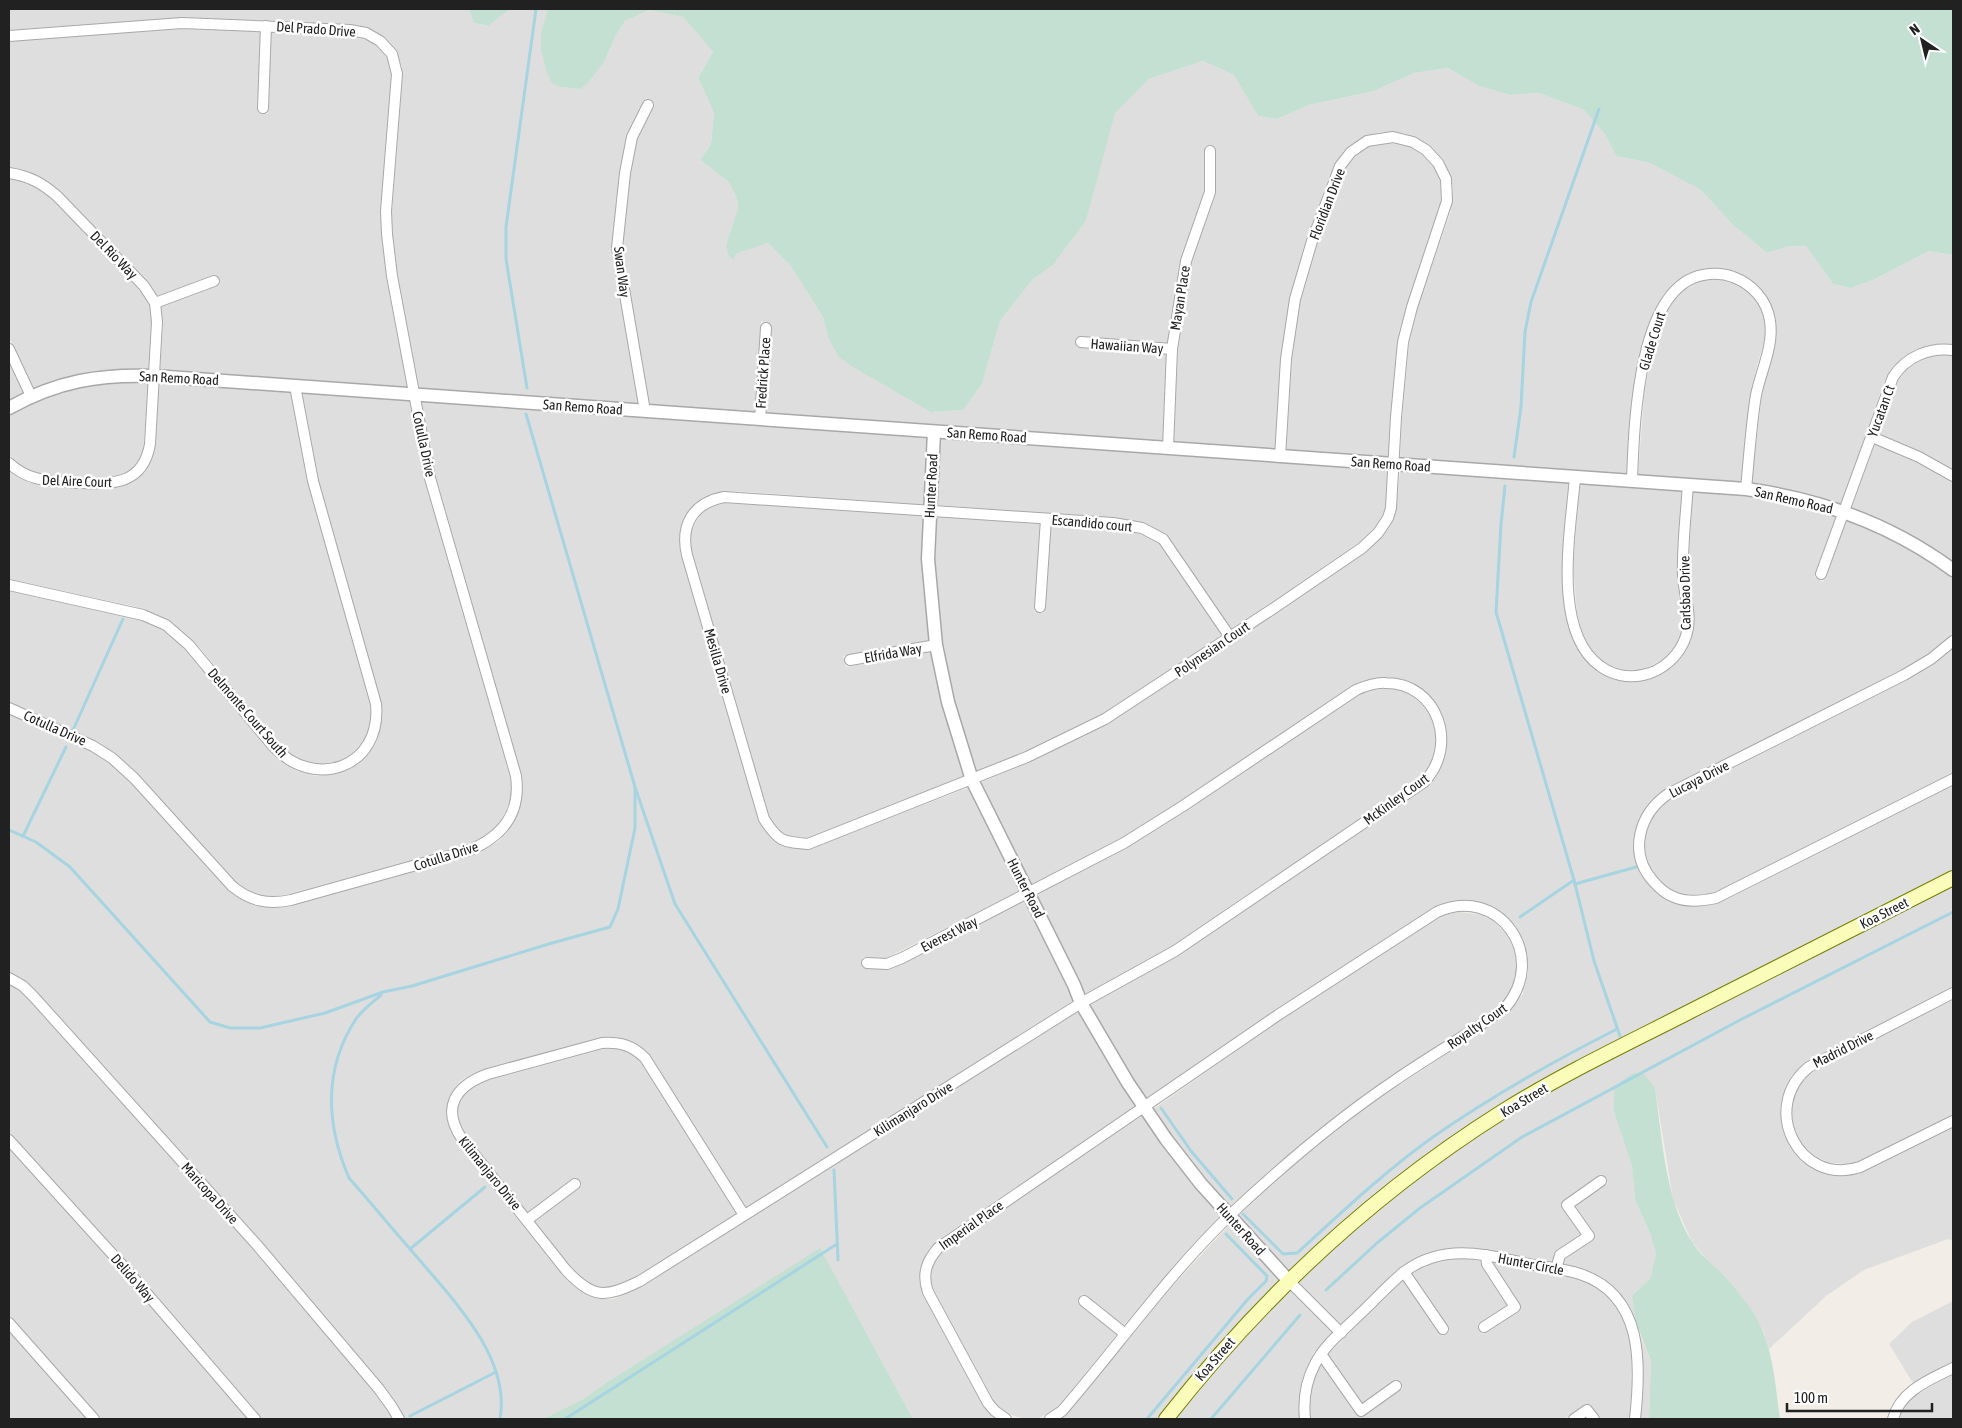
<svg xmlns="http://www.w3.org/2000/svg" width="1962" height="1428" font-family="'Asap Condensed',sans-serif">
<rect width="100%" height="100%" fill="#f2eee7"/>
<!-- residential -->
<g fill="#dfdede">
<polygon points="9,9 469,9 474,23 487,26 510,9 548,9 541,32 560,87 580,89 604,62 616,35 625,21 649,10 683,17 713,52 698,78 714,113 711,144 700,160 729,182 737,199 738,208 726,245 736,254 768,243 790,265 823,317 828,337 931,412 963,410 982,384 1000,321 1033,279 1053,265 1086,221 1114,113 1149,79 1203,61 1234,75 1258,116 1277,119 1309,105 1374,91 1414,73 1448,68 1479,86 1510,95 1539,93 1584,110 1605,134 1616,156 1650,163 1701,190 1733,225 1767,253 1790,246 1806,246 1833,284 1851,288 1873,280 1929,251 1953,255 1953,344 1938,344 1915,350 1901,359 1892,369 1884,382 1841,505 1798,493 1751,484 1762,395 1776,338 1776,322 1770,304 1765,295 1753,282 1737,273 1718,268 1700,270 1675,282 1663,295 1653,314 1642,349 1635,382 1627,475 1400,460 1402,418 1409,344 1417,309 1451,211 1453,188 1451,178 1442,160 1423,142 1404,133 1382,132 1365,136 1347,147 1341,155 1327,183 1307,239 1290,298 1281,358 1275,451 1173,443 1178,350 1191,263 1215,195 1215,147 1205,146 1205,191 1181,260 1168,343 1076,337 1076,347 1167,354 1163,443 765,414 771,324 761,321 755,414 649,406 622,249 630,174 637,139 655,104 646,98 627,135 620,172 612,247 639,405 418,389 397,276 392,234 392,212 402,82 402,66 396,52 383,37 367,28 349,25 261,20 181,18 9,30"/>
<polygon points="182,29 261,31 258,112 268,114 271,31 336,35 365,39 377,45 384,52 390,62 392,73 381,210 381,233 387,277 408,389 160,370 163,323 161,306 220,285 216,275 157,296 136,269 61,193 44,179 34,174 9,168 9,41"/>
<polygon points="1385,143 1402,144 1411,147 1423,155 1434,166 1441,180 1442,188 1440,207 1407,305 1398,340 1390,459 1286,452 1292,360 1300,301 1317,243 1337,188 1349,162 1369,146"/>
<polygon points="9,179 30,183 54,200 145,296 150,304 152,321 149,370 120,370 93,372 67,377 33,389 9,337"/>
<polygon points="1718,279 1734,282 1748,291 1761,307 1765,322 1766,335 1757,366 1749,405 1741,483 1638,475 1645,385 1663,320 1668,308 1682,291 1703,280"/>
<polygon points="1946,354 1953,355 1953,470 1921,452 1878,434 1894,387 1903,372 1920,360 1934,355"/>
<polygon points="9,362 24,393 9,401"/>
<polygon points="149,381 143,452 137,463 127,472 117,477 106,478 43,476 30,472 17,464 9,455 9,414 12,412 57,392 96,383"/>
<polygon points="159,381 291,391 308,482 371,709 371,724 363,742 350,755 341,760 332,763 314,765 298,760 284,750 200,648 177,627 157,615 133,606 9,579 9,470 28,482 43,487 107,489 120,487 133,482 146,471 154,451"/>
<polygon points="301,391 410,399 426,479 512,785 511,798 504,818 491,833 480,840 468,845 407,862 289,894 271,897 257,895 235,882 115,754 106,747 9,703 9,590 142,620 154,624 172,636 193,655 269,749 285,764 295,770 315,776 336,774 356,765 366,756 376,741 381,726 381,704 318,481"/>
<polygon points="420,400 929,437 925,505 734,491 715,493 698,502 683,520 679,537 682,556 751,793 759,820 769,836 788,848 810,849 970,787 1021,891 886,958 862,957 862,968 890,969 1026,901 1074,1000 746,1208 649,1056 635,1043 623,1039 613,1037 600,1038 474,1073 460,1081 455,1088 448,1102 446,1112 450,1131 458,1142 562,1274 583,1293 602,1299 614,1299 643,1286 1079,1010 1137,1106 941,1238 928,1250 921,1265 920,1283 928,1303 974,1389 987,1410 998,1419 913,1419 820,1249 609,1381 583,1399 543,1419 404,1419 396,1404 383,1386 261,1242 33,988 20,977 9,973 9,714 92,750 109,762 130,782 228,890 255,906 273,908 292,905 472,855 498,842 506,833 516,817 521,802 522,786 521,775 436,477"/>
<polygon points="939,437 1389,470 1386,507 1379,523 1358,543 1231,630 1170,540 1151,526 1133,521 1114,518 935,505"/>
<polygon points="1875,444 1917,462 1953,482 1953,564 1851,509"/>
<polygon points="1400,470 1569,482 1563,564 1564,595 1569,628 1574,641 1585,659 1602,674 1623,681 1637,682 1662,674 1681,658 1691,638 1694,616 1688,574 1693,490 1776,499 1837,515 1814,577 1823,582 1847,519 1873,529 1931,560 1953,577 1953,633 1948,638 1928,654 1901,671 1665,789 1650,801 1645,808 1638,822 1633,845 1638,867 1647,881 1658,894 1672,902 1681,905 1708,905 1728,899 1953,785 1953,871 1572,1066 1317,1246 1288,1273 1237,1217 1294,1165 1365,1108 1509,1012 1523,994 1528,972 1525,949 1517,930 1497,911 1485,905 1458,901 1442,904 1434,907 1275,1011 1145,1100 1088,1005 1178,955 1428,786 1438,774 1446,750 1446,732 1441,714 1436,705 1424,692 1407,682 1397,679 1376,678 1354,685 1180,802 1121,838 1030,886 979,783 1030,762 1108,723 1365,552 1382,537 1393,520 1396,510"/>
<polygon points="1580,483 1683,489 1678,573 1683,607 1682,634 1672,651 1665,658 1645,669 1624,670 1606,664 1592,652 1583,637 1577,613 1573,565"/>
<polygon points="725,502 924,515 930,640 843,656 846,667 932,651 950,729 966,777 807,839 789,837 777,830 769,817 760,791 690,545 690,532 700,515 712,506"/>
<polygon points="935,516 1040,524 1034,611 1044,613 1051,525 1113,528 1148,536 1162,546 1222,635 1103,714 1025,752 975,773 960,727 941,644 933,560"/>
<polygon points="1953,649 1953,773 1714,893 1696,895 1675,892 1665,886 1654,875 1645,858 1643,847 1645,835 1654,815 1665,803 1907,680 1935,664"/>
<polygon points="1387,688 1396,689 1411,695 1423,705 1431,717 1436,733 1436,748 1429,768 1421,778 1172,946 1083,995 1035,896 1127,848 1186,811 1351,699 1368,691"/>
<polygon points="1953,884 1953,987 1806,1062 1792,1075 1786,1086 1780,1108 1784,1132 1796,1153 1810,1166 1819,1171 1834,1175 1847,1175 1863,1172 1953,1128 1953,1241 1948,1239 1864,1270 1826,1296 1769,1349 1764,1332 1755,1316 1692,1242 1673,1199 1655,1088 1633,1073 1621,1082 1614,1112 1632,1166 1635,1200 1650,1233 1656,1254 1650,1279 1632,1296 1635,1320 1621,1296 1607,1282 1582,1269 1563,1265 1565,1259 1592,1240 1593,1233 1575,1207 1608,1183 1602,1174 1564,1200 1563,1208 1582,1234 1557,1250 1552,1263 1472,1248 1454,1248 1427,1253 1409,1262 1397,1270 1341,1325 1296,1281 1390,1199 1470,1140 1508,1115 1578,1075"/>
<polygon points="1459,912 1482,915 1492,920 1509,936 1515,951 1517,970 1516,979 1509,996 1501,1004 1490,1012 1392,1075 1359,1099 1287,1156 1229,1209 1205,1181 1152,1110 1281,1020 1430,923 1446,914"/>
<polygon points="9,984 20,991 31,1001 253,1249 375,1393 394,1419 261,1419 128,1264 9,1133"/>
<polygon points="1953,1000 1953,1115 1853,1164 1830,1163 1810,1154 1803,1147 1792,1124 1792,1101 1801,1082 1820,1067"/>
<polygon points="614,1048 630,1052 641,1062 737,1213 637,1276 620,1285 602,1288 594,1286 580,1278 569,1267 535,1221 582,1185 576,1177 528,1213 466,1136 460,1127 457,1113 457,1106 463,1095 478,1083 604,1049"/>
<polygon points="1143,1115 1222,1216 1147,1297 1123,1326 1082,1294 1077,1302 1117,1334 1067,1397 1053,1411 1039,1418 1022,1418 1008,1414 995,1404 983,1384 937,1298 931,1283 930,1276 933,1263 947,1247"/>
<polygon points="9,1147 120,1271 248,1419 100,1419 9,1315"/>
<polygon points="1230,1224 1281,1280 1229,1335 1159,1419 1061,1419 1075,1405 1155,1305"/>
<polygon points="1456,1258 1481,1260 1482,1267 1507,1305 1477,1325 1483,1334 1518,1312 1519,1304 1492,1262 1579,1279 1595,1287 1608,1296 1623,1317 1631,1344 1632,1402 1630,1419 1600,1419 1591,1407 1584,1406 1564,1419 1310,1419 1310,1392 1316,1374 1321,1363 1357,1414 1364,1415 1403,1388 1396,1379 1362,1403 1327,1355 1403,1280 1442,1336 1450,1331 1411,1274 1431,1264"/>
<polygon points="1289,1288 1334,1332 1314,1352 1306,1369 1300,1389 1300,1419 1173,1419 1190,1397"/>
<polygon points="1953,1301 1953,1362 1913,1383 1889,1344 1912,1322"/>
<polygon points="9,1330 78,1409 87,1419 9,1419"/>
<polygon points="1639,1333 1651,1361 1649,1419 1640,1419 1642,1353"/>
<polygon points="1953,1374 1953,1419 1898,1419 1906,1404 1917,1394"/>
</g>
<!-- wetland -->
<g fill="#c3e0d3">
<polygon points="469,9 510,9 488,26 474,23"/>
<polygon points="548,9 1953,9 1953,255 1929,251 1873,280 1851,288 1833,284 1806,246 1790,246 1767,253 1733,225 1701,190 1650,163 1616,156 1605,134 1584,110 1539,93 1510,95 1479,86 1448,68 1414,73 1374,91 1309,105 1277,119 1258,116 1234,75 1203,61 1149,79 1115,113 1086,221 1053,265 1033,279 1000,321 982,384 963,410 931,412 851,366 838,356 828,337 823,317 790,265 768,243 736,254 733,260 729,256 726,245 738,208 737,199 729,182 700,160 711,144 714,113 698,78 713,52 683,17 649,10 625,21 616,35 604,62 587,84 580,89 560,87 552,83 547,73 541,50 541,32"/>
<path d="M1633,1073l11,1 11,14c7,49 10,111 37,154 9,15 25,25 36,38 13,16 29,34 36,54 10,26 12,57 16,85h-131l2,-58 -16,-41 -3,-24 18,-17 6,-25 -6,-21 -15,-33 -3,-34 -18,-54v-22l6,-8z"/>
<polygon points="820,1248 913,1419 543,1419 583,1399 609,1381"/>
</g>
<g fill="none" stroke-linecap="round" stroke-linejoin="round">
<!-- stream -->
<g stroke="#a6d4e1" stroke-width="3">
<polyline points="527,388 506,259 506,227 536,9"/>
<polyline points="526,414 635,787 675,904 827,1147"/>
<polyline points="1514,457 1521,407 1525,332 1531,302 1599,109"/>
<polyline points="1505,486 1501,524 1496,612 1574,880 1594,961 1620,1036"/>
<polyline points="73,730 123,619"/>
<polyline points="9,830 36,842 70,867 210,1022 230,1028 260,1028 325,1013 383,992 412,986 552,943 610,927 618,909 635,828 635,787"/>
<polyline points="23,836 66,747"/>
<polyline points="1575,884 1636,867"/>
<polyline points="1520,917 1574,880"/>
<path d="M381,995c-8,7 -19,15 -25,24 -33,50 -30,106 -7,159 23,26 45,53 68,79 36,43 94,101 83,162"/>
<polyline points="1161,1108 1191,1151 1232,1199"/>
<polyline points="834,1170 838,1260"/>
<path d="M1243,1214l40,40 14,-1c44,-40 87,-81 136,-116 57,-40 121,-76 184,-108"/>
<polyline points="410,1249 485,1187"/>
<polyline points="1326,1290 1377,1243 1420,1208 1522,1137 1740,1020 1953,912"/>
<polyline points="410,1416 496,1372"/>
<polyline points="565,1419 837,1244"/>
<polyline points="1147,1419 1248,1299 1266,1281 1267,1276 1226,1234"/>
<polyline points="1211,1419 1300,1315"/>
</g>
<defs>
<g id="minor">
<path d="M9,36l173,-13 168,7 16,3 14,8 12,13 5,20 -11,137 1,23 5,42 38,202 86,298c5,37 -13,60 -46,74l-179,50c-23,5 -41,1 -59,-14l-98,-108 -22,-20 -19,-12 -84,-38"/>
<polyline points="263,108 266,26"/>
<path d="M9,173c20,3 33,10 48,23l87,90 11,17 2,19 -7,122c-7,42 -39,40 -73,39 -26,-2 -48,-1 -68,-20"/>
<polyline points="155,303 214,281"/>
<polyline points="1081,342 1172,349"/>
<polyline points="9,349 31,396"/>
<polyline points="645,411 617,248 625,173 632,137 648,105"/>
<polyline points="760,419 766,328"/>
<polyline points="1872,437 1919,457 1953,476"/>
<polyline points="1168,448 1172,349 1186,261 1210,192 1210,151"/>
<path d="M1575,477c-4,52 -24,154 25,189 12,9 28,12 43,9 20,-4 37,-20 43,-39 7,-20 -2,-40 -3,-60 -1,-30 3,-61 5,-92"/>
<path d="M1632,480c2,-52 5,-193 71,-205 10,-2 20,-2 30,2 19,7 34,23 37,44 4,24 -9,50 -14,74 -5,31 -7,63 -10,94"/>
<path d="M1821,574l72,-197c13,-20 36,-30 60,-27"/>
<path d="M9,585l134,30 23,10 23,20 84,101c41,45 109,22 103,-42l-63,-223 -18,-95"/>
<polyline points="1040,607 1046,519"/>
<path d="M1230,637l-67,-98 -21,-11 -29,-5 -389,-26c-31,6 -44,28 -37,58l77,264c14,22 18,23 44,25l219,-87 78,-38 166,-109 91,-62 16,-15 10,-15 3,-10 5,-91 7,-75 9,-35 35,-106 -1,-22 -8,-16 -12,-13 -13,-8 -20,-5 -26,4 -16,11 -11,14 -28,75 -17,58 -9,60 -6,98"/>
<path d="M1953,641l-22,18 -27,16 -236,119c-29,20 -40,59 -15,87 6,7 12,13 21,16 13,6 28,4 42,1l237,-119"/>
<polyline points="850,660 936,645"/>
<polyline points="9,978 23,986 34,997 257,1245 379,1389 392,1407 399,1419"/>
<path d="M1953,993l-144,74c-50,40 -10,120 51,100l93,-46"/>
<polyline points="9,1140 124,1267 255,1419"/>
<path d="M744,1215l-99,-157c-13,-13 -25,-16 -43,-15l-114,31c-33,12 -47,34 -26,65l104,131c27,29 39,28 74,11l441,-278 94,-52 249,-169c35,-36 14,-99 -38,-99 -11,-1 -21,3 -30,7l-173,116 -59,37 -222,115 -15,6 -20,-1"/>
<polyline points="527,1220 575,1184"/>
<polyline points="1556,1269 1560,1255 1589,1236 1567,1205 1601,1181"/>
<polyline points="1404,1272 1443,1329"/>
<polyline points="1288,1280 1341,1333"/>
<polyline points="1084,1301 1124,1333"/>
<polyline points="9,1323 94,1419"/>
<polyline points="1484,1327 1515,1307 1487,1264 1486,1255"/>
<polyline points="1321,1354 1361,1411 1396,1386"/>
<path d="M1006,1419l-11,-8 -7,-8 -60,-111c-6,-17 -2,-30 10,-44l340,-233 159,-103c61,-28 113,44 68,96 -36,26 -75,48 -111,73 -58,39 -113,86 -164,134 -62,60 -112,131 -168,196l-12,8"/>
<path d="M1305,1419c-2,-19 1,-38 10,-55 10,-20 29,-34 45,-50 15,-14 28,-29 44,-42 8,-6 17,-11 27,-14 31,-10 61,-2 93,5 18,4 38,5 56,11 64,21 61,91 55,145"/>
<polyline points="1574,1419 1587,1410 1594,1419"/>
<path d="M1893,1419c7,-28 36,-39 60,-51"/>
</g>
<g id="tertiary">
<path d="M9,408c48,-27 91,-34 145,-32l1592,113c74,10 146,36 207,81"/>
<polyline points="934,432 928,559 936,645 948,702 972,780 1074,985 1081,1003 1098,1032 1128,1083 1166,1139 1201,1184 1288,1280"/>
</g>
<path id="secondary" d="M1166,1419c95,-121 208,-227 339,-309 58,-36 119,-65 180,-96 89,-45 179,-91 268,-136"/>
</defs>
<!-- minor casing -->
<use href="#minor" stroke="#a8a8a8" stroke-width="12"/>
<!-- tertiary casing -->
<use href="#tertiary" stroke="#a8a8a8" stroke-width="15"/>
<!-- secondary casing -->
<use href="#secondary" stroke="#748000" stroke-width="16"/>
<!-- minor -->
<use href="#minor" stroke="#fff" stroke-width="10"/>
<!-- tertiary -->
<use href="#tertiary" stroke="#fff" stroke-width="12"/>
<!-- secondary -->
<use href="#secondary" stroke="#fafcba" stroke-width="14"/>
</g>
<g text-anchor="middle" dominant-baseline="central" stroke-width="5" stroke-linejoin="round" paint-order="stroke">
<!-- street labels -->
<g font-size="14" fill="#212121" stroke="#fff">
<text transform="translate(316 29) rotate(4)">Del Prado Drive</text>
<text transform="translate(1327 204) rotate(-69)">Floridian Drive</text>
<text transform="translate(114 255) rotate(46)">Del Rio Way</text>
<text transform="translate(622 272) rotate(83)">Swan Way</text>
<text transform="translate(1180 298) rotate(-81)">Mayan Place</text>
<text transform="translate(1652 341) rotate(-73)">Glade Court</text>
<text transform="translate(1127 346) rotate(4)">Hawaiian Way</text>
<text transform="translate(763 373) rotate(-86)">Fredrick Place</text>
<text transform="translate(179 378) rotate(3)">San Remo Road</text>
<text transform="translate(583 407) rotate(4)">San Remo Road</text>
<text transform="translate(1881 411) rotate(-70)">Yucatan Ct</text>
<text transform="translate(987 435) rotate(4)">San Remo Road</text>
<text transform="translate(424 444) rotate(78)">Cotulla Drive</text>
<text transform="translate(1391 464) rotate(4)">San Remo Road</text>
<text transform="translate(77 481) rotate(2)">Del Aire Court</text>
<text transform="translate(931 486) rotate(-87)">Hunter Road</text>
<text transform="translate(1794 500) rotate(13)">San Remo Road</text>
<text transform="translate(1092 523) rotate(5)">Escandido court</text>
<text transform="translate(1685 593) rotate(-91)">Carlsbao Drive</text>
<text transform="translate(1212 649) rotate(-34)">Polynesian Court</text>
<text transform="translate(893 653) rotate(-10)">Elfrida Way</text>
<text transform="translate(718 661) rotate(74)">Mesilla Drive</text>
<text transform="translate(248 713) rotate(49)">Delmonte Court South</text>
<text transform="translate(55 728) rotate(24)">Cotulla Drive</text>
<text transform="translate(1699 779) rotate(-27)">Lucaya Drive</text>
<text transform="translate(1396 799) rotate(-36)">McKinley Court</text>
<text transform="translate(446 856) rotate(-18)">Cotulla Drive</text>
<text transform="translate(1026 888) rotate(63)">Hunter Road</text>
<text transform="translate(1884 913) rotate(-27)">Koa Street</text>
<text transform="translate(949 934) rotate(-27)">Everest Way</text>
<text transform="translate(1477 1026) rotate(-35)">Royalty Court</text>
<text transform="translate(1843 1049) rotate(-27)">Madrid Drive</text>
<text transform="translate(1524 1100) rotate(-31)">Koa Street</text>
<text transform="translate(913 1109) rotate(-32)">Kilimanjaro Drive</text>
<text transform="translate(490 1173) rotate(51)">Kilimanjaro Drive</text>
<text transform="translate(210 1193) rotate(48)">Maricopa Drive</text>
<text transform="translate(971 1225) rotate(-35)">Imperial Place</text>
<text transform="translate(1241 1229) rotate(48)">Hunter Road</text>
<text transform="translate(1531 1264) rotate(11)">Hunter Circle</text>
<text transform="translate(133 1278) rotate(49)">Delido Way</text>
<text transform="translate(1215 1359) rotate(-49)">Koa Street</text>
</g>
</g>
<!-- border -->
<rect width="1962" height="1428" fill="none" stroke="#212121" stroke-width="20"/>
<!-- north arrow -->
<g transform="translate(1922 40) rotate(325)" stroke="#ffffff" stroke-width="4" paint-order="stroke">
<path d="M0-4L9 19L0 12L-9 19Z" fill="#212121"/>
<text y="-8" font-size="14" font-weight="bold" text-anchor="middle" fill="#212121">N</text>
</g>
<!-- scale -->
<path d="M1787 1403v8h145v-8" fill="none" stroke="#212121" stroke-width="2.5"/>
<text x="1794" y="1403" font-size="15" fill="#212121" stroke="#ffffff" stroke-width="4" paint-order="stroke">100 m</text>
</svg>
